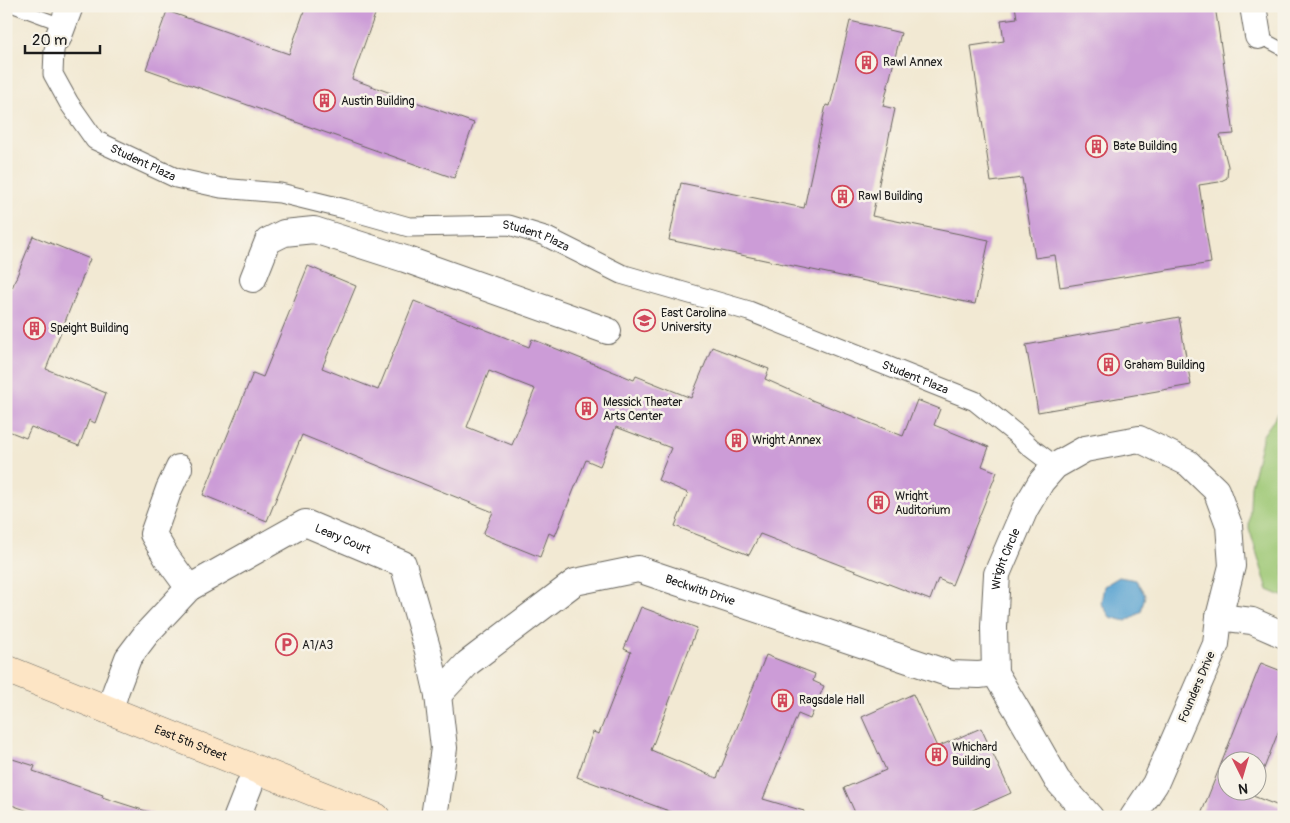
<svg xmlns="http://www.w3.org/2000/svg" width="1290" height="823" font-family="Pangolin,sans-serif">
<rect width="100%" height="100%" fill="#f7f3e8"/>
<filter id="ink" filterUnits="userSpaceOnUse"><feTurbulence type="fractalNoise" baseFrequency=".02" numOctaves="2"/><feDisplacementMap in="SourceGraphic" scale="10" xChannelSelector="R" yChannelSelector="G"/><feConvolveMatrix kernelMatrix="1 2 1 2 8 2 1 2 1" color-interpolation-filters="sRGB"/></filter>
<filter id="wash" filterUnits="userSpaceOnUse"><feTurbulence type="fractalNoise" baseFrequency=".0096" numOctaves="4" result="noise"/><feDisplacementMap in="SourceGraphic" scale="20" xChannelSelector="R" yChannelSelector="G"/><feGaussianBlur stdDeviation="1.12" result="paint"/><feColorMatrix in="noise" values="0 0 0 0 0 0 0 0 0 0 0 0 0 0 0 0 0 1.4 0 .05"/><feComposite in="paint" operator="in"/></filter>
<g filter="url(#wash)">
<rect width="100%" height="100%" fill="#f2e9d3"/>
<!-- green -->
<polygon fill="#9cc773" stroke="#5c7248" points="1284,405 1284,597 1268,590 1249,528 1251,486 1263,435"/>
<!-- water -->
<polygon fill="#59a3d1" stroke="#3a6076" points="1119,577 1136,580 1145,595 1141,612 1126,621 1110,617 1101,603 1104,586"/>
<g id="blocks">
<!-- building -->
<g fill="#cc9cd7" fill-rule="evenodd">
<polygon points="306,6 378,6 352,79 474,123 454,178 146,69 167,11 289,54"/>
<polygon points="1015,6 1215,6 1234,134 1220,135 1228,166 1227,178 1219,182 1199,185 1211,263 1060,287 1055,255 1035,258 1022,178 991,182 971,46 1004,41 1001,20 1017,18"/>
<polygon points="850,21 901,33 883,106 895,109 872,216 989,240 975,304 669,240 681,183 804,208 826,105 830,106"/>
<polygon points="33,236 90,259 46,369 106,393 95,423 89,420 79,446 31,427 26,438 6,430 6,285 12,288"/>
<path d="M308,266l48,20 -34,82 56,22 36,-89 115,46 3,-8 102,41 2,-4 55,22 21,-51 57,22 -4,10 49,22 89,35 14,-36 23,9 -6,16 55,22 -7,19 15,6 -45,113 -14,-6 -8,21 -170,-66 -11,21 -74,-29 13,-33 -30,-13 13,-32 -55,-21 -16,39 -14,-6 -31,76 -6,-3 -9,24 -57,-23 10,-22 -191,-77 -35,86 -64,-26 50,-122 10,4zM489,371l46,18 -23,56 -45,-18z"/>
<polygon points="1179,317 1191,385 1038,412 1026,345"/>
<polygon points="641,607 697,628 651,750 717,778 766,655 815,674 813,681 824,686 810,719 798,714 763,799 804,811 803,817 685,817 577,777 593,732 599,734 631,652 624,649"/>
<polygon points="1261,663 1284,672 1284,732 1279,730 1258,784 1258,760 1228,760 1228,790 1255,790 1253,796 1284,808 1284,817 1200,817"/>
<polygon points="913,694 937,747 981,728 1011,793 957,817 857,817 844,788 886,770 862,717"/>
<polygon points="6,757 35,766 33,771 103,795 102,797 152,813 151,817 45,817 6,803"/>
</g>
</g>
</g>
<g filter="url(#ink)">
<use href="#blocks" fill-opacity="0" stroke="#67645c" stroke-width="1"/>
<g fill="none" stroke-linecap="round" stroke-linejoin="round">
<defs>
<g id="service">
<polyline points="12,6 63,25"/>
<polyline points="1258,36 1284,50"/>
</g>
<g id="pedestrian">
<path id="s1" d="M58,38l-4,12 -1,24 16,29 26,37 81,38 45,10 59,5 65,16 64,18 100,-2 36,11 76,38 128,37 226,90 41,33 14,13 25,19"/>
</g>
<g id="minor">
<polyline points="1253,6 1258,36"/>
<polyline points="58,38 70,6"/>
<polyline points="253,279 268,241 284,233 314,230 405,259 608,331"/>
<polyline points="179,468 169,489 153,534 167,558 189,588"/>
<polyline points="1219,617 1252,621 1284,635"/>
<path id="s2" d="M438,695l30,-32 107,-81 63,-13 312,105 29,1 16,-2"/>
<path id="s3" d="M110,710l6,-20 12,-32 19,-25 42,-45 116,-65 98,41 25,87 10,44 6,53 -10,69"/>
<polyline points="237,817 256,769"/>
<path id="s4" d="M1090,817l-33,-37 -37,-65 -25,-42 -1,-46 3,-53 28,-65 16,-27 14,-16 30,-17 54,-10 49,24 28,27 13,35 3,41 -13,51 -3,27 -61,140 -22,33"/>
</g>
<g id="secondary">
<path id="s5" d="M6,669l370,148"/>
</g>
</defs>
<!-- service casing -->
<use href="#service" stroke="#67645c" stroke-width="14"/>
<!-- pedestrian casing -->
<use href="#pedestrian" stroke="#67645c" stroke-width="21"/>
<!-- minor casing -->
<use href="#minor" stroke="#67645c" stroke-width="28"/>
<!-- secondary casing -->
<use href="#secondary" stroke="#67645c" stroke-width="29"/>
<!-- service -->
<use href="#service" stroke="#fff" stroke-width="12"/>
<!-- pedestrian -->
<use href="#pedestrian" stroke="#fff" stroke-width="19"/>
<!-- minor -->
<use href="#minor" stroke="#fff" stroke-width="26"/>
<!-- secondary -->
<use href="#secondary" stroke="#fde5c5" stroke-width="28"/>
</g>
</g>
<!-- icons -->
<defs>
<symbol id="building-ring" viewBox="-11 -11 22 22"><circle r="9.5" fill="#f7f3e8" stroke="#d1495b" stroke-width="1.5"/><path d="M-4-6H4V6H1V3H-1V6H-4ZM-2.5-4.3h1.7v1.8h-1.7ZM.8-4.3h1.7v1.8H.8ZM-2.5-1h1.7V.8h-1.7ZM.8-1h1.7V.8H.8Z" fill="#d1495b"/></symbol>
<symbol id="university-ring" viewBox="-11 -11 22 22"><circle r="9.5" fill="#f7f3e8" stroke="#d1495b" stroke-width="1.5"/><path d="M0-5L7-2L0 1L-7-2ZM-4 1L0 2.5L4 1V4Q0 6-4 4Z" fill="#d1495b"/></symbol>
<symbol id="parking-ring" viewBox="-11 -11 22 22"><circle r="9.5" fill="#f7f3e8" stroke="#d1495b" stroke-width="1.5"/><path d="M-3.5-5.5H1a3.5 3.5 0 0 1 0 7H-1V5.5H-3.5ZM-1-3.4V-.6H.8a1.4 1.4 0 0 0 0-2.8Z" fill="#d1495b"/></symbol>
</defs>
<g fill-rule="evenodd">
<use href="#building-ring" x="854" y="50" width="25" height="25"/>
<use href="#building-ring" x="312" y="88" width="25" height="25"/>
<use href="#building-ring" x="1084" y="134" width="25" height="25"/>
<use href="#building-ring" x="830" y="184" width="25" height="25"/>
<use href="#university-ring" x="632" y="308" width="25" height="25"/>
<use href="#building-ring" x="22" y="316" width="25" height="25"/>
<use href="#building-ring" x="1096" y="352" width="25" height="25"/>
<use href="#building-ring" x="574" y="396" width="25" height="25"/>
<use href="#building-ring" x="724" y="428" width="25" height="25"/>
<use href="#building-ring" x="866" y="490" width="25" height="25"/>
<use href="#parking-ring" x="274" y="632" width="25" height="25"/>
<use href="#building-ring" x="770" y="688" width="25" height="25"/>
<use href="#building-ring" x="924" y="742" width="25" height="25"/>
</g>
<g text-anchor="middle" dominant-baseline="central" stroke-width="5" stroke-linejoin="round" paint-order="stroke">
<!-- poi labels -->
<g font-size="12" fill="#1c1c1c" stroke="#f7f3e8" text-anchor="start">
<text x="883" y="62">Rawl Annex</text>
<text x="341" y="101">Austin Building</text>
<text x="1113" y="146">Bate Building</text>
<text x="858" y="196">Rawl Building</text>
<text x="661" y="313">East Carolina<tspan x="661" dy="14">University</tspan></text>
<text x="50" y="328">Speight Building</text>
<text x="1124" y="365">Graham Building</text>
<text x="603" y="402">Messick Theater<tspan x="603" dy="14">Arts Center</tspan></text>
<text x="752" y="440">Wright Annex</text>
<text x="895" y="496">Wright<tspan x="895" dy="14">Auditorium</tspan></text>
<text x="302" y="645">A1/A3</text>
<text x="799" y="700">Ragsdale Hall</text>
<text x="952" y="747">Whichard<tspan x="952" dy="14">Building</tspan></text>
</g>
<!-- street labels -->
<g font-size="12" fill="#1c1c1c" stroke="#f7f3e8">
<text stroke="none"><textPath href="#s1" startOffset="168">Student Plaza</textPath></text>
<text stroke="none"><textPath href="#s1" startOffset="572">Student Plaza</textPath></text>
<text stroke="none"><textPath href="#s1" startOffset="978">Student Plaza</textPath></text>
<text stroke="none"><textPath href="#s3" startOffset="322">Leary Court</textPath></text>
<text stroke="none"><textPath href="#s4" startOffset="289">Wright Circle</textPath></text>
<text stroke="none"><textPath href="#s2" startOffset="308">Beckwith Drive</textPath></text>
<text transform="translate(1197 687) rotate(-67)">Founders Drive</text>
<text stroke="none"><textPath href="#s5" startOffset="199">East 5th Street</textPath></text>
</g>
</g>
<!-- margin -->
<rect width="1290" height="823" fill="none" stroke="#f7f3e8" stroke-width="25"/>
<!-- north arrow -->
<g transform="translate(1242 776) rotate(175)"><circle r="24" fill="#f7f3e8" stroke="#9f9d96"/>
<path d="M0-4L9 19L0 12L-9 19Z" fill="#d1495b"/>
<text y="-8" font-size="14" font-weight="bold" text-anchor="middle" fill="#1c1c1c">N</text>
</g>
<!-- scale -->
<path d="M25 45v8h75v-8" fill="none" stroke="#1c1c1c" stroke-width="2.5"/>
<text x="32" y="45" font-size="15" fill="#1c1c1c" stroke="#f7f3e8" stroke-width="4" paint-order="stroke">20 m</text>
</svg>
